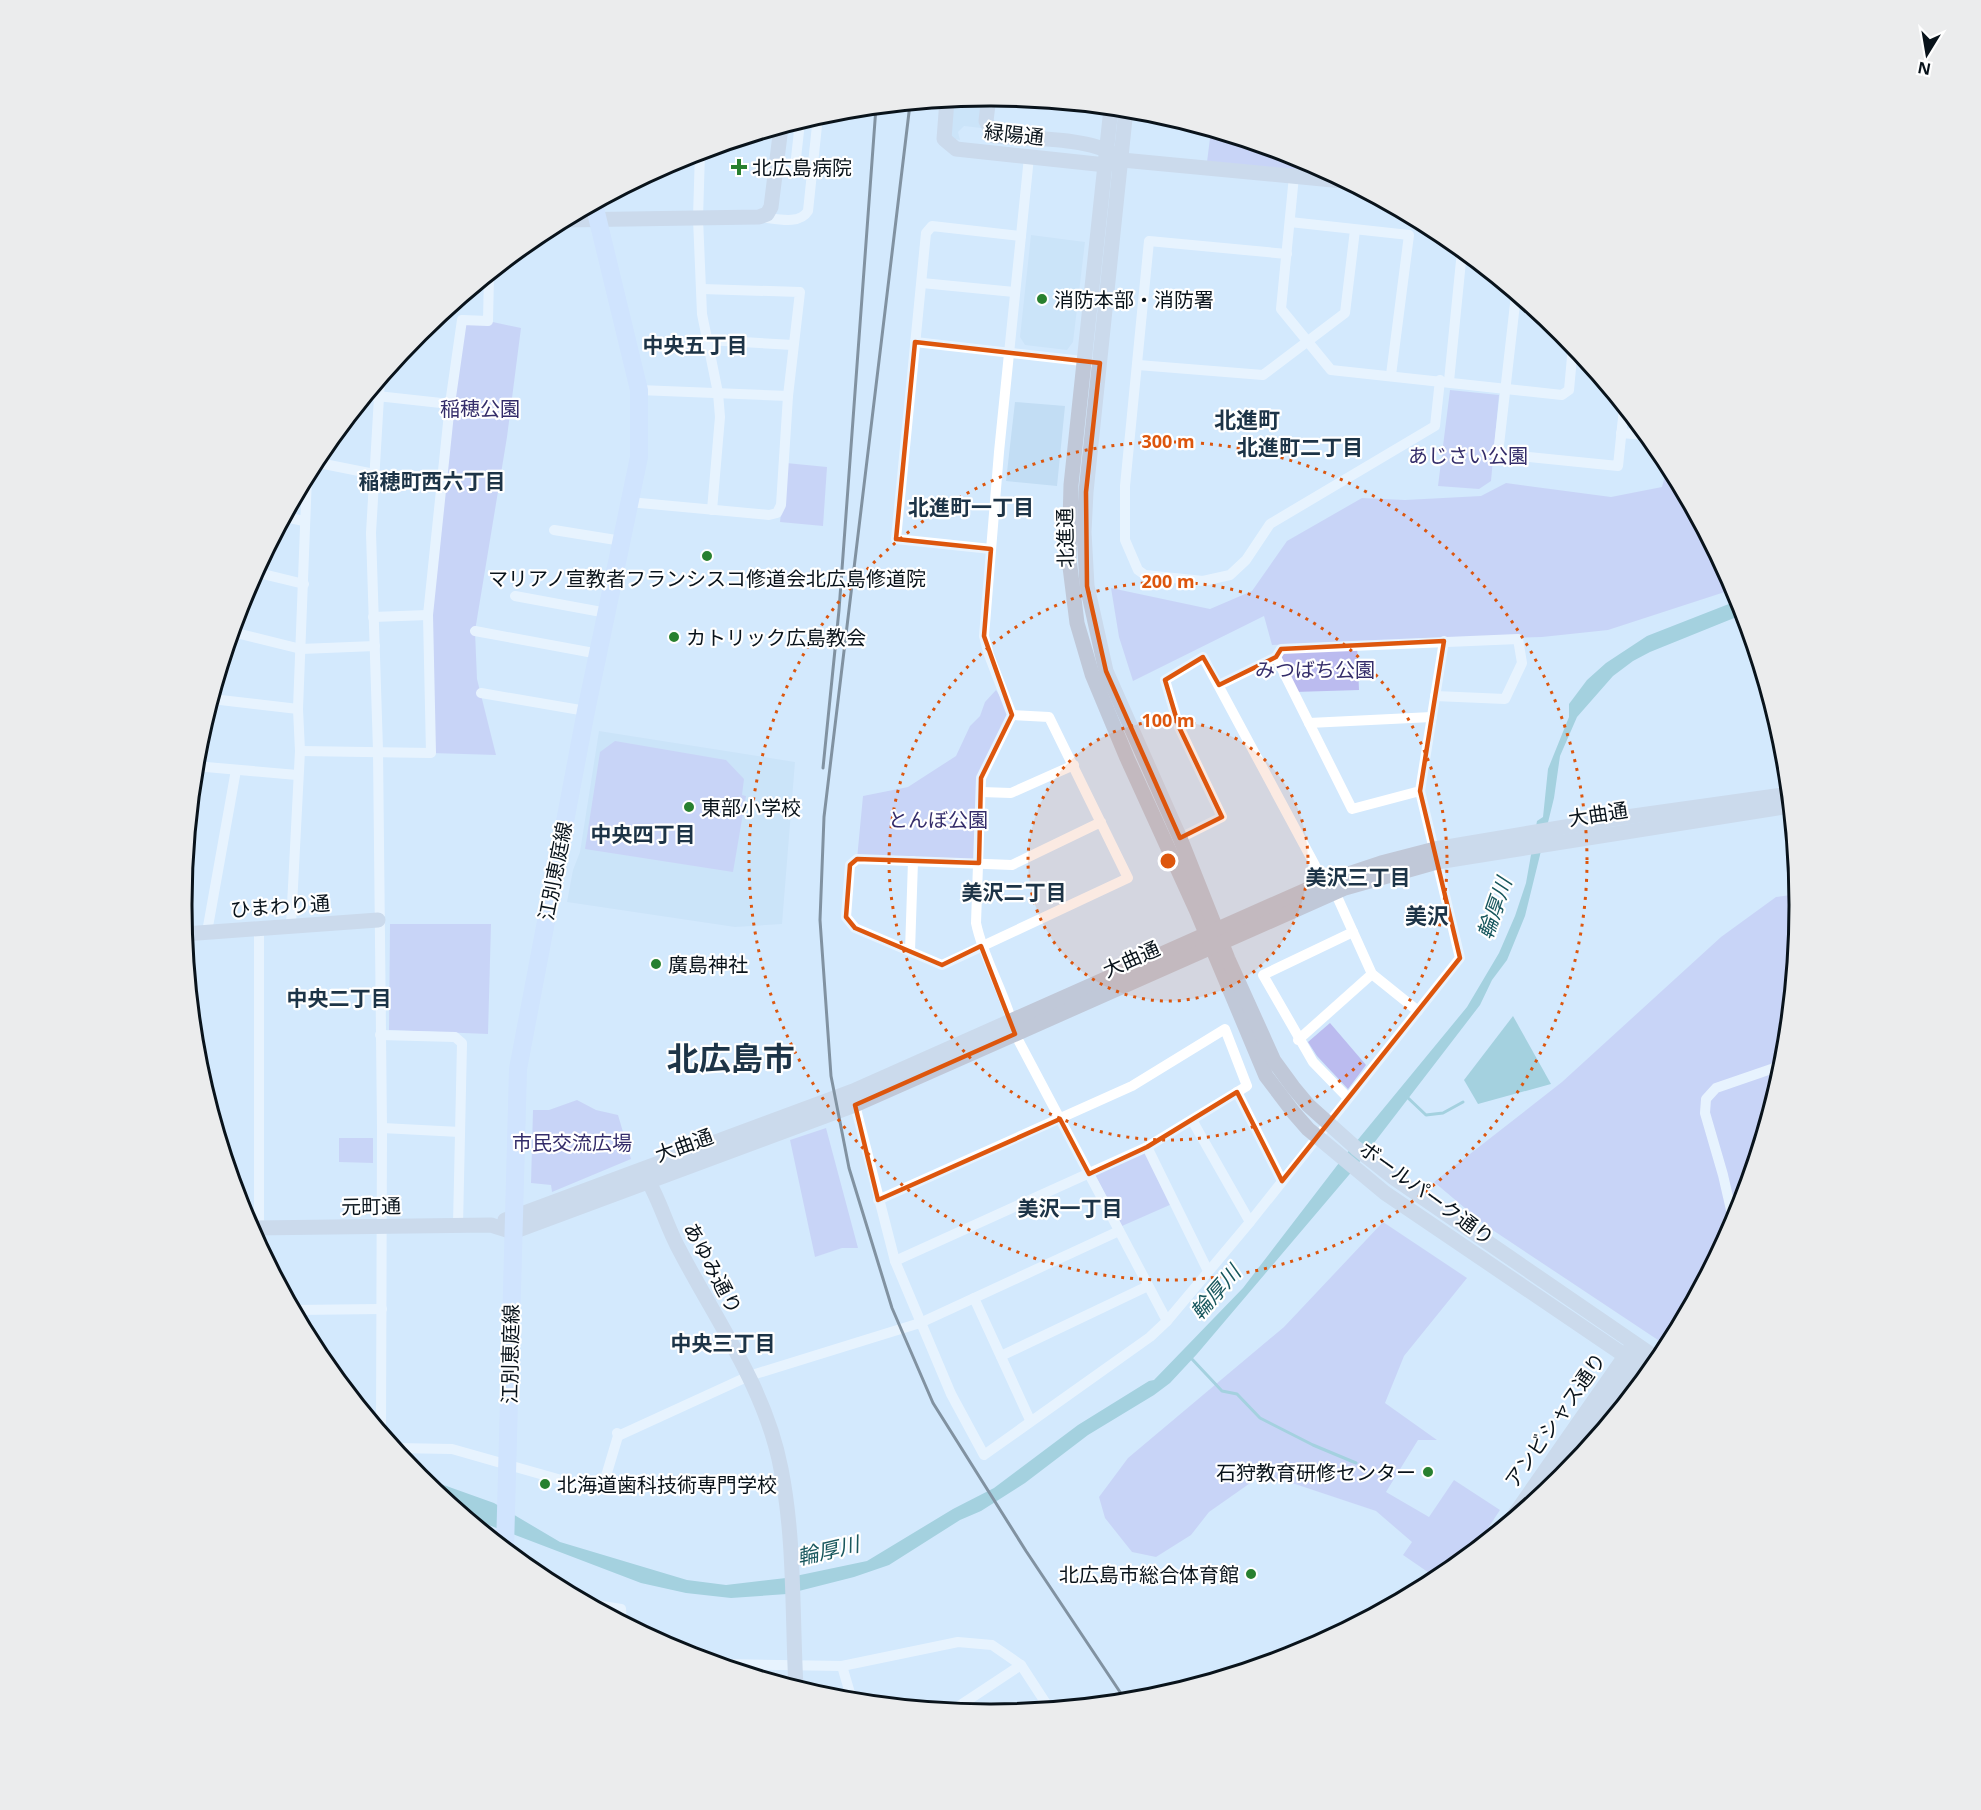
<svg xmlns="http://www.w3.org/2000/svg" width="1981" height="1810" font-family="'Noto Sans','Noto Sans JP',sans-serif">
<rect width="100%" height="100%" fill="#d3e9fd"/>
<!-- built -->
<g fill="#c2ddf4">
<polygon points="979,97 978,105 984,106 981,128 964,126 958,132 960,140 950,138 954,100"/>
<polygon points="1031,235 1085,242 1073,342 1067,350 1025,345 1020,337"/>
<polygon points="1015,402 1065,406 1057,486 1006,481"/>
<polygon points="599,731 795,762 782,924 735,927 567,902 573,870 580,852"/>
</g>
<!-- green -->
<g fill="#bbbbef">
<polygon points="1211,130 1300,158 1343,181 1206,170"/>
<polygon points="462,320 488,321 521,328 507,437 475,631 477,679 496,755 431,753 428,615"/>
<polygon points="1450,390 1499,395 1491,481 1479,489 1438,486"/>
<polygon points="786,463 827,467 823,526 780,522"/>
<polygon points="1668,464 1734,589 1608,630 1542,637 1272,645 1264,616 1133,681 1119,637 1111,588 1210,609 1252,591 1287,541 1362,498 1405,500 1481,496 1506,483 1611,497 1662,487"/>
<polygon points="1357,645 1359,690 1294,692 1276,657 1281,649"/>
<polygon points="996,690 1012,715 981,778 979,863 857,859 863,796 908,787 956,756 970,726 980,716 985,702"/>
<polygon points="615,741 726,760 744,779 742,795 746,796 733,872 585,849 600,752"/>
<polygon points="1798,894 1784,1063 1738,1215 1667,1346 1485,1225 1434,1182 1562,1082 1721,937 1776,897"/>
<polygon points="390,924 491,924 488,1034 389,1030"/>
<polygon points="1330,1023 1366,1065 1348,1089 1317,1056 1308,1042"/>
<polygon points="577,1100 596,1110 618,1115 631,1159 552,1192 551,1185 531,1183 533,1110 549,1110"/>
<polygon points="826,1128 858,1248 842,1248 815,1257 790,1140"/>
<polygon points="339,1138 373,1138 373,1163 339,1162"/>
<polygon points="1146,1151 1172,1204 1122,1226 1095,1175"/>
<polygon points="1383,1222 1467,1278 1404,1356 1385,1403 1437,1440 1418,1440 1386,1492 1429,1517 1454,1480 1500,1510 1473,1551 1438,1579 1403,1555 1412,1542 1376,1511 1286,1481 1256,1479 1209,1512 1191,1535 1156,1557 1132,1552 1105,1518 1099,1497 1128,1458 1284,1327"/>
</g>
<!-- water -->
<g fill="#6bb3bb">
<polygon points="1739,600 1744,614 1650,652 1633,661 1613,676 1577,717 1560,756 1554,798 1525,916 1507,960 1492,980 1480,1005 1354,1169 1197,1354 1170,1383 1154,1395 1088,1435 1025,1483 981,1511 960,1520 889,1565 854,1577 787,1594 731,1598 686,1593 641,1583 465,1516 425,1482 438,1483 494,1503 560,1542 687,1580 726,1585 786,1578 867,1561 953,1509 994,1488 1078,1425 1149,1381 1154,1380 1243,1288 1342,1159 1467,1007 1499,953 1515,916 1526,883 1537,821 1543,817 1548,769 1569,717 1569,704 1587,680 1606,663 1647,636"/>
<polygon points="1513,1016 1551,1084 1478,1104 1464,1080"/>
</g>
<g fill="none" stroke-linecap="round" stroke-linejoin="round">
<!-- stream -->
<g stroke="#6bb3bb" stroke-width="3">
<polyline points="1406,1096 1426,1115 1443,1113 1463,1102"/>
<polyline points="1191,1358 1222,1391 1237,1394 1260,1418 1313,1445 1356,1463"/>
</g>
<!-- street -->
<g stroke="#fff" stroke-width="10">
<polyline points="800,122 795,167 813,169"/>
<polyline points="700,152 698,218 702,314 718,393 720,417 712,510"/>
<path d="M1029,157l-30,295 -15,184 5,19 23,60 -31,63 -5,145c8,39 31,72 39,111l152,287"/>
<polyline points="1294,176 1281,309 1331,370 1562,395 1569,390 1573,346"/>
<path d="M759,217c15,1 40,9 49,-6l10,-95"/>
<polyline points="1290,222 1409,235 1391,375"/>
<polyline points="1287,254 1149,241 1125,486 1125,540 1138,570 1145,575 1203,581 1230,575 1246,560 1270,524 1435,426 1440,380"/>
<polyline points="922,283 1014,292"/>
<polyline points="1516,295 1498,454 1618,466 1624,408"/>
<polyline points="707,340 793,345"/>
<polyline points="915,342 1091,362"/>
<polyline points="1138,365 1263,375 1345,313 1355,230"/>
<polyline points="380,380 371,533 378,750 382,1128 381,1431"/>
<polyline points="1449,381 1462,251"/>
<polyline points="639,390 788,396"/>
<polyline points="368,395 450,404"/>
<polyline points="1621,433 1646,435"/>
<polyline points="314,462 374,474"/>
<polyline points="629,502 769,515 777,513 781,505 788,396 800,292 702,289"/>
<polyline points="285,517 304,521"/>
<polyline points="554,530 622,541"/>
<polyline points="991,549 896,539 926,233 932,226 1021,236"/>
<polyline points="255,572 304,584"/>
<polyline points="515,596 607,613"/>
<polyline points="373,617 428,615"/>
<polyline points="475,631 599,654"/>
<polyline points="232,632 301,649 375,646"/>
<polyline points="1276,657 1352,809 1420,791 1444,641"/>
<polyline points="1219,685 1276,657 1281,649 1518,639 1522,663 1505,699 1435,696"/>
<polyline points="481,693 586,711"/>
<polyline points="212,699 298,709"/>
<polyline points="1012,715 1049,717 1128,878 942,965 855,928 846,917 850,865 857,859 1012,865 1101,822"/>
<polyline points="1309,723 1432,717"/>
<polyline points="300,751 431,753 428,615 450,404 462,320 488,321 489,275"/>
<polyline points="195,766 297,775"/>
<polyline points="981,792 1011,793 1074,765"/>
<polyline points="1180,838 1222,817 1179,727 1165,680 1203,657 1324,882 1335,892 1372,974 1418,1011"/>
<polyline points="291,925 300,751 298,709 307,476"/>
<polyline points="259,928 259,1245"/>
<polyline points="207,932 236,770"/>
<polyline points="910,951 913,861"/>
<polyline points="380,1035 455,1037 462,1043 458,1225"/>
<polyline points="1298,1040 1372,974"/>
<polyline points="1237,1092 1282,1181"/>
<polyline points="1348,1098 1313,1062 1263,975 1353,932"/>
<polyline points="855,1105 895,1261 951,1394 984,1455 1150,1337 1167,1321 1250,1222 1460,958 1420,791"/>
<polyline points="1192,1120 1250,1222"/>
<polyline points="382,1128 460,1132"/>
<polyline points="1147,1147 1208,1271"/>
<polyline points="878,1200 1132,1086 1225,1029 1247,1086 1147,1147 895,1261"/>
<polyline points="1734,1223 1723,1175 1705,1113 1706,1099 1716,1088 1783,1065"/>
<polyline points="974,1298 1030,1420"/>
<polyline points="294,1310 382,1309"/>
<polyline points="1001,1356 1148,1286"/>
<polyline points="618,1436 749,1376 920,1323 1119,1231"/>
<polyline points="395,1448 452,1449 593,1489 603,1486 618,1436 617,1433"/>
<polyline points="590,1604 621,1609 622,1621"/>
<polyline points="720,1664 842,1666 958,1642 992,1645 1021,1665 1049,1708"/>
<polyline points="842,1666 852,1700"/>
<polyline points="953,1710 1021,1665"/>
</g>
<!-- secondary -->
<g stroke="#c0c8d8" stroke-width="15">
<path d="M989,96l-3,25 8,15c33,3 94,1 121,19"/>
<polyline points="947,100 944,139 956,149 1106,165 1122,160 1343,181"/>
<polyline points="1111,108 1071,485 1069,559 1077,623 1092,674 1127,758 1198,914 1266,1076 1294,1113 1308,1129 1385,1193 1649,1372"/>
<polyline points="1126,109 1086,492 1084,532 1087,586 1106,671 1180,838 1228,959 1274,1061 1293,1087 1308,1105 1356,1148 1394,1178 1659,1360"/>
<polyline points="564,220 759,217 767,214 771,207 781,127"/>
<polyline points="184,934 378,920"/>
<path d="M643,1172c16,24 23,54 37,79 37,71 86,138 101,218 14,70 11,146 15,218"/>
<polyline points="505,1220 853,1091 1324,882 1381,863 1435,849 1612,819 1789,794"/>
<polyline points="251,1228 491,1225 513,1232 855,1105 1345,888 1437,862 1790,806"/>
<polyline points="1550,1488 1641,1354"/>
<polyline points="1510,1521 1630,1349"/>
</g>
<!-- primary -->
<polyline stroke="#ccddfe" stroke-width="18" points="505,1548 518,1069 586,711 639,457 639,390 594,204"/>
<!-- rail -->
<g stroke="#1e2932" stroke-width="3">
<polyline points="910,104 824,817 820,920 831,1076 849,1168 892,1308 933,1403 1026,1551 1126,1701"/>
<polyline points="823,768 839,610 876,107"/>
</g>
</g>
<!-- marked area -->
<path d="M0 0H1981V1810H0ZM915,342l185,21 -14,129 1,94 19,85 74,167 42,-21 -43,-90 -14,-47 38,-23 16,28 57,-28 5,-8 163,-8 -24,150 40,167 -178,223 -45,-89 -90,55 -58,27 -29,-55 -182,81 -23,-95 160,-71 -34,-88 -39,19 -87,-37 -9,-11 4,-52 7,-6 122,4 2,-85 31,-63 -28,-79 7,-87 -95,-10z" fill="#d3e9fd" fill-opacity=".55" fill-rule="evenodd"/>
<path fill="none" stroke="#dd560d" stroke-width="4.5" stroke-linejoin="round" d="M915,342l185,21 -14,129 1,94 19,85 74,167 42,-21 -43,-90 -14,-47 38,-23 16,28 57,-28 5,-8 163,-8 -24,150 40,167 -178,223 -45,-89 -90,55 -58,27 -29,-55 -182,81 -23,-95 160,-71 -34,-88 -39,19 -87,-37 -9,-11 4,-52 7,-6 122,4 2,-85 31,-63 -28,-79 7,-87 -95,-10z"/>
<!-- distance rings -->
<circle cx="1168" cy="861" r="140" fill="#dd560d" fill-opacity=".12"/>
<g fill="none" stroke="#dd560d" stroke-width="3" stroke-dasharray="3 6">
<circle cx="1168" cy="861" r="140"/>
<circle cx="1168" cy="861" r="279"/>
<circle cx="1168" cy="861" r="419"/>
</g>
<!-- markers -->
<g fill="#28802f" stroke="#fff" stroke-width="2">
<path d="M736 158h6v6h6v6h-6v6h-6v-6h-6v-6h6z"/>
<circle cx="1042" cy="299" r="6"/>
<circle cx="707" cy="556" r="6"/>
<circle cx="674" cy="637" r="6"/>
<circle cx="689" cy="807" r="6"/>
<circle cx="656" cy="964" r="6"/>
<circle cx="1428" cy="1472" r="6"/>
<circle cx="545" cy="1484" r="6"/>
<circle cx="1251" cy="1574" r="6"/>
</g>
<g text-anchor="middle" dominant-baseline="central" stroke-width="4.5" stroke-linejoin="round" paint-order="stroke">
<!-- street labels -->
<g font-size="20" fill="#09131b" stroke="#fff">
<text transform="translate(1014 134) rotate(6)">緑陽通</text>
<text transform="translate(1065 538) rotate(-91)">北進通</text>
<text transform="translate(1598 814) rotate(-9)">大曲通</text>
<text transform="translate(555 871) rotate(-79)">江別恵庭線</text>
<text transform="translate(280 906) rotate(-4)">ひまわり通</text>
<text transform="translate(1131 959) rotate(-24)">大曲通</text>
<text transform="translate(684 1145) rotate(-20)">大曲通</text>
<text transform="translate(1427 1193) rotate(36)">ボールパーク通り</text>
<text transform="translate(371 1206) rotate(-1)">元町通</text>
<text transform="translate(713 1268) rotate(62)">あゆみ通り</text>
<text transform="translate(510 1354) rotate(-89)">江別恵庭線</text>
<text transform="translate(1555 1420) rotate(-55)">アンビシャス通り</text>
</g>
<!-- poi labels -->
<g font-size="20" fill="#09131b" stroke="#fff" text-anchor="start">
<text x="752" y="167">北広島病院</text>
<text x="1054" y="299">消防本部・消防署</text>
<text x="707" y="578" text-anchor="middle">マリアノ宣教者フランシスコ修道会北広島修道院</text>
<text x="686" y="637">カトリック広島教会</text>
<text x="701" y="807">東部小学校</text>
<text x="668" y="964">廣島神社</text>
<text x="1416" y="1472" text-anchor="end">石狩教育研修センター</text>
<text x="557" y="1484">北海道歯科技術専門学校</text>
<text x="1239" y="1574" text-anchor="end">北広島市総合体育館</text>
</g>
<!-- park labels -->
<g font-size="20" fill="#342d6a" stroke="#fff">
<text x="480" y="408">稲穂公園</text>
<text x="1468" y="455">あじさい公園</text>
<text x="1315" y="669">みつばち公園</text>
<text x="938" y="819">とんぼ公園</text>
<text x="572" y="1142">市民交流広場</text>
</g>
<!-- neighbourhood labels -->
<g font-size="21" font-weight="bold" fill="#1d3447" stroke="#fff">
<text x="695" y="345">中央五丁目</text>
<text x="1300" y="447">北進町二丁目</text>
<text x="432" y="481">稲穂町西六丁目</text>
<text x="971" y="507">北進町一丁目</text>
<text x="643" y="834">中央四丁目</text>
<text x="1358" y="877">美沢三丁目</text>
<text x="1014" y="892">美沢二丁目</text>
<text x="339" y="998">中央二丁目</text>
<text x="1070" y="1208">美沢一丁目</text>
<text x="723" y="1343">中央三丁目</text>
</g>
<!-- water labels -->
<g font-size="21" font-style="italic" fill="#18575d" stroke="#fff">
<text transform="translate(1494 908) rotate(-71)">輪厚川</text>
<text transform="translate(1215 1292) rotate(-49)">輪厚川</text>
<text transform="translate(828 1550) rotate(-13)">輪厚川</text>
</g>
<!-- quarter labels -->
<g font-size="22" font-weight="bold" fill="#1d3447" stroke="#fff">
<text x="1247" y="419">北進町</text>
<text x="1427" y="915">美沢</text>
</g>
<!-- town labels -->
<g font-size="32" font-weight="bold" fill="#1d3447" stroke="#fff">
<text x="731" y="1057">北広島市</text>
</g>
</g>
<!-- crop -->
<path d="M0 0H1981V1810H0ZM990 106H991A798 798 0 0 1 1789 904V906A798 798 0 0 1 991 1704H990A798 798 0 0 1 192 906V904A798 798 0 0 1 990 106Z" fill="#ebeced" fill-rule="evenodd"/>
<path fill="none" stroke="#09131b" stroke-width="3" d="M990 106H991A798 798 0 0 1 1789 904V906A798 798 0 0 1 991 1704H990A798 798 0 0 1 192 906V904A798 798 0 0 1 990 106Z"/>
<circle cx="1168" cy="861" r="9" fill="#dd560d" stroke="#fff" stroke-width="3"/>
<g font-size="18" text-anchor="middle" font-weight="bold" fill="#dd560d" stroke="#fff" stroke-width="4.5" stroke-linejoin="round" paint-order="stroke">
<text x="1168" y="448">300 m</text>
<text x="1168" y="588">200 m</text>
<text x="1168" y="727">100 m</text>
</g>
<!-- north arrow -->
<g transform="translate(1927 54) rotate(191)" stroke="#ffffff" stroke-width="4.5" paint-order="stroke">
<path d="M0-4.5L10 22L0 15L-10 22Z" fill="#09131b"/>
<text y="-9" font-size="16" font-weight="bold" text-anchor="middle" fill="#09131b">N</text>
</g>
</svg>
